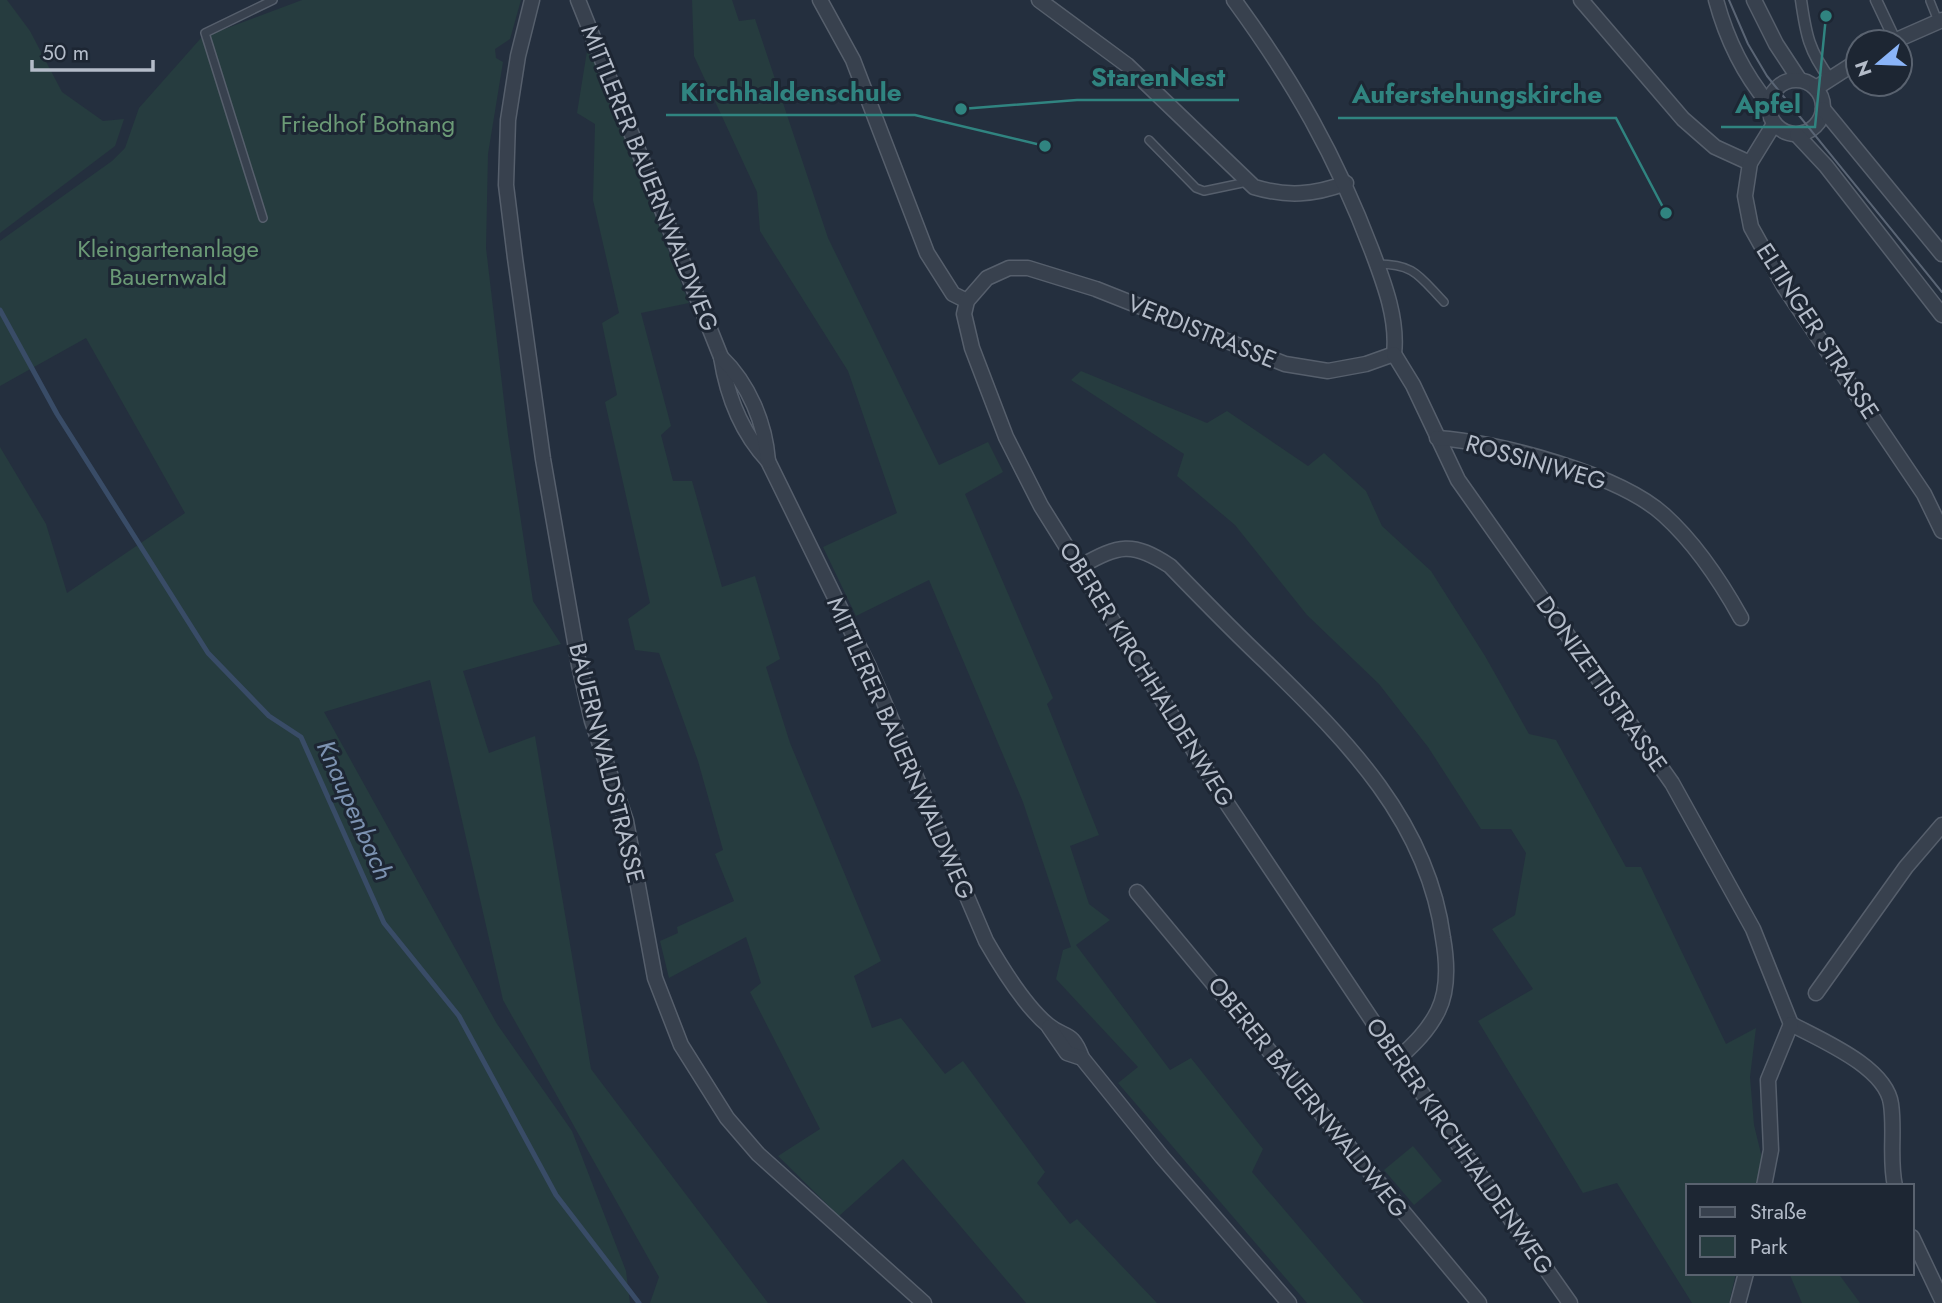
<svg xmlns="http://www.w3.org/2000/svg" width="1942" height="1303" font-family="Jost,sans-serif">
<rect width="100%" height="100%" fill="#242f3e"/>
<!-- green -->
<g fill="#263c3f">
<polygon points="0,0 7,0 30,31 62,92 103,121 124,119 115,146 0,233"/>
<polygon points="302,0 521,0 510,39 495,49 496,58 503,62 488,154 486,248 508,435 533,601 561,644 463,671 489,753 535,736 591,1069 768,1303 650,1303 659,1277 503,1000 430,680 324,712 497,1024 572,1131 626,1271 630,1303 0,1303 0,447 46,524 67,593 185,513 86,338 0,386 0,241 112,161 125,148 139,108 201,38"/>
<polygon points="692,0 732,0 739,21 755,19 828,238 939,465 988,442 1003,472 965,494 1053,698 1047,704 1099,835 1070,846 1089,904 1110,920 1076,945 1170,1070 1191,1058 1263,1149 1252,1172 1364,1303 1307,1303 1118,1083 1138,1067 1056,979 1063,950 1071,947 1023,802 929,580 856,616 823,547 897,513 848,371 760,231 757,192 694,56"/>
<polygon points="588,45 689,303 641,313 671,426 661,435 673,481 692,481 722,587 755,576 780,659 766,667 790,743 881,961 854,976 872,1028 901,1018 945,1074 963,1061 1045,1172 1037,1183 1070,1224 1077,1219 1157,1303 1026,1303 903,1159 839,1216 778,1156 820,1129 750,992 761,983 746,937 669,978 660,941 678,933 677,927 734,901 715,854 723,850 698,761 659,653 635,650 628,619 650,603 605,402 617,395 602,323 619,313 593,200 595,124 577,113"/>
<polygon points="1081,371 1207,423 1227,411 1308,466 1324,453 1366,491 1382,526 1431,571 1485,656 1529,734 1556,740 1626,867 1641,867 1726,1044 1756,1028 1750,1077 1754,1125 1763,1162 1756,1186 1688,1186 1688,1273 1736,1273 1729,1303 1692,1303 1617,1183 1583,1193 1478,1021 1533,989 1492,929 1515,915 1526,853 1511,829 1481,829 1428,747 1379,684 1307,615 1235,525 1177,476 1184,454 1071,380"/>
<polygon points="1413,1146 1442,1181 1414,1205 1384,1170"/>
<polygon points="1789,1273 1838,1273 1860,1303 1802,1303"/>
</g>
<g fill="none" stroke-linecap="round" stroke-linejoin="round">
<!-- stream -->
<polyline stroke="#394c67" stroke-width="5" points="0,310 57,414 208,653 269,716 301,737 384,923 459,1016 556,1195 639,1303"/>
<defs>
<g id="service">
<polyline points="1930,1 1938,21"/>
<polyline points="1149,140 1196,188 1204,191 1247,182"/>
<polyline points="263,218 205,33 273,0"/>
<path d="M1377,264c38,0 42,12 67,38"/>
</g>
<g id="pedestrian">
<path d="M1801,0c5,35 8,51 29,79"/>
<polyline points="1876,0 1895,40"/>
</g>
<g id="minor">
<polyline points="532,0 518,56 508,120 506,185 515,258 543,459 579,665 592,721 626,821 655,978 681,1045 727,1118 758,1154 924,1303"/>
<path d="M578,0l143,357c6,38 20,75 47,104l101,206 117,274c15,26 39,65 62,84 17,14 24,5 34,33"/>
<polyline points="820,0 853,60 927,253 953,294 967,301"/>
<path d="M1039,0l88,65 127,122c33,10 60,8 92,-4"/>
<path d="M1234,0c60,82 102,156 138,251 12,32 26,68 22,103l-28,10 -38,7 -43,-7 -189,-75 -68,-21h-19l-22,10 -20,23 -3,13 8,34 34,89 35,69 187,299 170,254 172,244"/>
<polyline points="1581,0 1683,119 1715,147 1750,163"/>
<path d="M1716,0c10,37 27,73 52,103"/>
<polyline points="1754,0 1776,44 1799,79"/>
<polyline points="1892,42 1942,20"/>
<circle cx="1796" cy="107" r="27"/>
<polyline points="1816,88 1858,61"/>
<polyline points="1823,109 1942,254"/>
<polyline points="1774,124 1750,163 1745,196 1751,227 1785,288 1924,494 1942,531"/>
<polyline points="1797,135 1826,166 1942,315"/>
<polyline points="1394,354 1413,385 1458,480 1672,783 1753,929 1791,1024"/>
<path d="M721,357c28,27 44,66 47,104"/>
<path d="M1437,438c61,4 182,36 227,77 31,28 57,67 77,103"/>
<path d="M1081,566c38,-21 51,-25 89,0 32,33 64,66 97,97 80,78 161,159 176,275 4,23 6,51 -5,73 -10,20 -24,33 -40,48"/>
<polyline points="1137,892 1479,1303"/>
<polyline points="1816,993 1906,867 1942,825"/>
<path d="M1791,1024c30,16 95,43 100,80 4,27 -2,55 4,82"/>
<polyline points="1049,1027 1067,1053 1082,1058 1162,1157 1289,1303"/>
<polyline points="1764,1186 1771,1150 1768,1080 1791,1024"/>
<polyline points="1912,1237 1942,1300"/>
<polyline points="1738,1303 1746,1273"/>
</g>
</defs>
<!-- service casing -->
<use href="#service" stroke="#565f6c" stroke-width="10"/>
<!-- pedestrian casing -->
<use href="#pedestrian" stroke="#565f6c" stroke-width="13"/>
<!-- minor casing -->
<use href="#minor" stroke="#565f6c" stroke-width="17"/>
<!-- service -->
<use href="#service" stroke="#38414e" stroke-width="7"/>
<!-- pedestrian -->
<use href="#pedestrian" stroke="#38414e" stroke-width="10"/>
<!-- minor -->
<use href="#minor" stroke="#38414e" stroke-width="14"/>
<!-- tram -->
<polyline stroke="#5a6575" stroke-width="2" points="1729,0 1748,44 1767,76 1942,292"/>
</g>
<g text-anchor="middle" dominant-baseline="central" stroke-width="6" stroke-linejoin="round" paint-order="stroke">
<!-- park labels -->
<g font-size="24" fill="#6b9a76" stroke="#1d2633">
<text x="368" y="123">Friedhof Botnang</text>
<text x="168" y="248">Kleingartenanlage<tspan x="168" dy="28">Bauernwald</tspan></text>
</g>
<!-- street labels -->
<g font-size="24" fill="#b4bcc9" stroke="#1d2633">
<text transform="translate(650 178) rotate(68)">MITTLERER BAUERNWALDWEG</text>
<text transform="translate(1202 331) rotate(22)">VERDISTRASSE</text>
<text transform="translate(1818 331) rotate(57)">ELTINGER STRASSE</text>
<text transform="translate(1536 462) rotate(16)">ROSSINIWEG</text>
<text transform="translate(1147 674) rotate(58)">OBERER KIRCHHALDENWEG</text>
<text transform="translate(1602 684) rotate(55)">DONIZETTISTRASSE</text>
<text transform="translate(901 748) rotate(66)">MITTLERER BAUERNWALDWEG</text>
<text transform="translate(607 763) rotate(76)">BAUERNWALDSTRASSE</text>
<text transform="translate(1308 1097) rotate(51)">OBERER BAUERNWALDWEG</text>
<text transform="translate(1460 1146) rotate(55)">OBERER KIRCHHALDENWEG</text>
</g>
<!-- water labels -->
<g font-size="26" font-style="italic" fill="#7c92b1" stroke="#1d2633">
<text transform="translate(355 810) rotate(66)">Knaupenbach</text>
</g>
</g>
<!-- callouts -->
<path fill="none" stroke="#308480" stroke-width="2.5" d="M961 109L1077 100H1239M1045 146L915 115H666M1666 213L1616 118H1338M1826 16L1815 127H1721"/>
<g fill="#308480" stroke="#1d2633" stroke-width="2.5">
<circle cx="961" cy="109" r="7"/>
<circle cx="1045" cy="146" r="7"/>
<circle cx="1666" cy="213" r="7"/>
<circle cx="1826" cy="16" r="7"/>
</g>
<g font-size="26" text-anchor="middle" font-weight="bold" fill="#308480" stroke="#1d2633" stroke-width="6" stroke-linejoin="round" paint-order="stroke">
<text x="1158" y="86">StarenNest</text>
<text x="791" y="101">Kirchhaldenschule</text>
<text x="1477" y="103">Auferstehungskirche</text>
<text x="1768" y="113">Apfel</text>
</g>
<!-- legend -->
<rect x="1686" y="1184" width="228" height="91" fill="#1d2633" stroke="#59626f" stroke-width="2"/>
<rect x="1700" y="1207" width="35" height="10" fill="#38414e" stroke="#59626f" stroke-width="2"/>
<text x="1750" y="1219" font-size="21" fill="#b4bcc9">Straße</text>
<rect x="1700" y="1236" width="35" height="21" fill="#263c3f" stroke="#59626f" stroke-width="2"/>
<text x="1750" y="1254" font-size="21" fill="#b4bcc9">Park</text>
<!-- north arrow -->
<g transform="translate(1879 63) rotate(251)"><circle r="33" fill="#1d2633" stroke="#59626f" stroke-width="2"/>
<path d="M0-5L12 26L0 18L-12 26Z" fill="#8ab4f8"/>
<text y="-10" font-size="19" font-weight="bold" text-anchor="middle" fill="#b4bcc9">N</text>
</g>
<!-- scale -->
<path d="M32 60v10h121v-10" fill="none" stroke="#b4bcc9" stroke-width="3.5"/>
<text x="42" y="60" font-size="21" fill="#b4bcc9" stroke="#1d2633" stroke-width="5" paint-order="stroke">50 m</text>
</svg>
